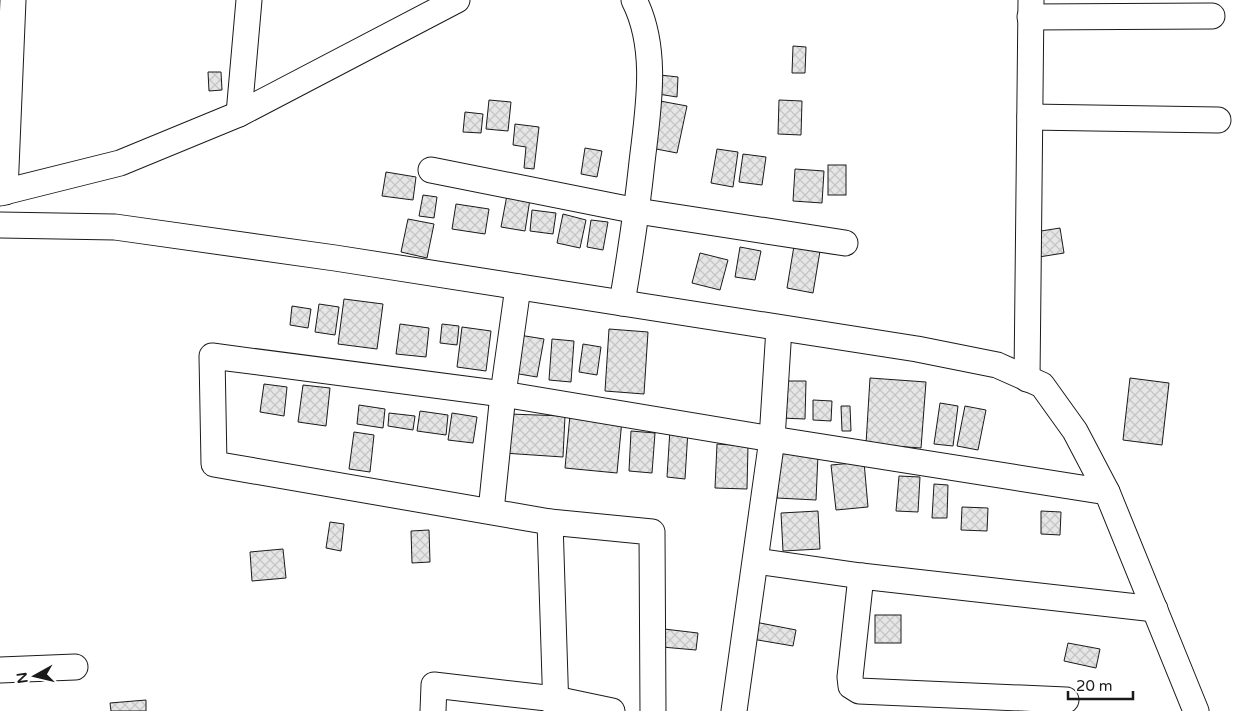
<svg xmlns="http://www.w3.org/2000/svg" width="1238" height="711" font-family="'Varela Round',sans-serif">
<defs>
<pattern id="building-cross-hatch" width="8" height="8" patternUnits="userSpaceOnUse" patternTransform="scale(1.25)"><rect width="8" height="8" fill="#e6e6e6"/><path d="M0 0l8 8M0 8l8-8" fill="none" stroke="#c5c5c5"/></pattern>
</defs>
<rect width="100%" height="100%" fill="#fff"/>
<!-- building -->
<g fill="url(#building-cross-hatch)" stroke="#1a1a1a">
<polygon points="793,46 806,47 805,73 792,73"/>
<polygon points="208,72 221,72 222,90 209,91"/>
<polygon points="660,75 678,77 677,97 658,94"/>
<polygon points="489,100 511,102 508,131 486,129"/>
<polygon points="779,100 802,101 801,135 778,134"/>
<polygon points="660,101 687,106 677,153 651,148"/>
<polygon points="465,112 483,114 481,133 463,132"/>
<polygon points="515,124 539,127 534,169 524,168 526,147 513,145"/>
<polygon points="585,148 602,151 597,177 581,174"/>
<polygon points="717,149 738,152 733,187 711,183"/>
<polygon points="743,154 766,157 762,185 739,182"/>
<rect x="828" y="165" width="18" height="30"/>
<polygon points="795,169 824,171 822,203 793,201"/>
<polygon points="386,172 416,177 413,200 382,196"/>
<polygon points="423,195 437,197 434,218 419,216"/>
<polygon points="507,195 530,199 525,231 501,227"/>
<polygon points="456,204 489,209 485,234 452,229"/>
<polygon points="532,210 556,213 553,234 530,231"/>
<polygon points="563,214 586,220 580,248 557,243"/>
<polygon points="408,219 434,224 427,258 401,252"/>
<polygon points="591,220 608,222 603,250 587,247"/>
<polygon points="1060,228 1064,253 1039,257 1035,232"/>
<polygon points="794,246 820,251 813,293 787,288"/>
<polygon points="740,247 761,251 755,280 735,277"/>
<polygon points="700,253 728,260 720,290 692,283"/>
<polygon points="344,299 383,304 377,349 338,344"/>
<polygon points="319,304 339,307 335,335 315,332"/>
<polygon points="292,306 311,309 308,328 290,325"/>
<polygon points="400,324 429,328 426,357 396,354"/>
<polygon points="442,324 459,326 457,345 440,343"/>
<polygon points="462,327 491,331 486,371 457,367"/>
<polygon points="609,329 648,332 644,394 605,391"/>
<polygon points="519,335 544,339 537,377 513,373"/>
<polygon points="552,339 574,341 571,382 549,380"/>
<polygon points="583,344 601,347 597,375 579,372"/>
<polygon points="870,378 926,382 921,448 866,444"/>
<polygon points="1130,378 1169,383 1162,445 1123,440"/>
<polygon points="782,381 806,381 805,419 781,418"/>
<polygon points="264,384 287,387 284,416 260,412"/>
<polygon points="303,385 330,388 326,426 298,422"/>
<polygon points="813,400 832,401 831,421 813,420"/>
<polygon points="940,403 958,406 953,446 934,444"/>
<polygon points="359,405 385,409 383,428 357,424"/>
<polygon points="841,406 850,406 851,431 842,431"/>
<polygon points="965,406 986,410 978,450 957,446"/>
<polygon points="420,411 448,415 446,435 417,431"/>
<polygon points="389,413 415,416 413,430 388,426"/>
<polygon points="452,413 477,417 473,443 448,440"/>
<polygon points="509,414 565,416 563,457 503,453"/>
<polygon points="570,415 622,420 617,473 565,468"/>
<polygon points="670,429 688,430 685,479 667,477"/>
<polygon points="631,431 655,433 652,473 629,471"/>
<polygon points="354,432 374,435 370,472 349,469"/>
<polygon points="717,444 748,446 747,489 715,488"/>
<polygon points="779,453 818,455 816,500 777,498"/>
<polygon points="864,462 868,507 836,510 831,465"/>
<polygon points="899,476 920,477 918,512 896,511"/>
<polygon points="934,484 948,485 947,518 932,518"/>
<polygon points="962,507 988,508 987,531 961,530"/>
<polygon points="818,511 820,549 783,551 781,513"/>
<polygon points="1041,511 1061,512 1060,535 1041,534"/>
<polygon points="330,522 344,524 341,551 326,548"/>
<polygon points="429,530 430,562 412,563 411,531"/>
<polygon points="283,549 286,578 252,581 250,552"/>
<rect x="875" y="615" width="26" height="28"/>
<polygon points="755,622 796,630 793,646 752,639"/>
<polygon points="664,629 698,633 696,650 662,647"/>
<polygon points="1068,643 1100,649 1096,668 1064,661"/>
<polygon points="146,700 146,711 111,711 110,703"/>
</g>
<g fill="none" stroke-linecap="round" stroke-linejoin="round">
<defs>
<g id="minor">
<polyline points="1030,17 1212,16"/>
<polyline points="239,114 249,0"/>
<polyline points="1030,117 1218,120"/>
<polyline points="431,170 637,211 845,243"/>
<polyline points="5,192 13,0"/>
<polyline points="0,193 120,163 239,114 457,0"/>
<polyline points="0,225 115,227 335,258 917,349 997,365 1042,385 1075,431 1107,492 1196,711"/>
<path d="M622,303c8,-47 15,-93 20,-141 6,-52 17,-113 -8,-162"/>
<polyline points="1027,379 1031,0"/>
<polyline points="491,511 503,394 518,287"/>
<polyline points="550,522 556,711"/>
<polyline points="756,561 861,576 1155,609"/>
<polyline points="861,576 850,677 851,686 859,691 1066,700"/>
<polyline points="0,670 75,667"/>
<polyline points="433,711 434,685 555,699 612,711"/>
<polyline points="653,711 652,532 550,522 214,464 212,356 503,394 772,439 1107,492"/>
<polyline points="734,711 772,439 779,328"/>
</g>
</defs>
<!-- minor casing -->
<use href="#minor" stroke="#1a1a1a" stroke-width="27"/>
<!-- minor -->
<use href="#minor" stroke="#fff" stroke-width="25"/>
</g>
<!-- north arrow -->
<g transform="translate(35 676) rotate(262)" stroke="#ffffff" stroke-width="4" paint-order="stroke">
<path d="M0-4L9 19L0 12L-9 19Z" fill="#1a1a1a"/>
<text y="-8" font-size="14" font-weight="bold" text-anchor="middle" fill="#1a1a1a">N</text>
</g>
<!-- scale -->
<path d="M1068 691v8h65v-8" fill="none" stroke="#1a1a1a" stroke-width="2.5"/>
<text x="1076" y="691" font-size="15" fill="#1a1a1a" stroke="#ffffff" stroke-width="4" paint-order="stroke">20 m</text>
</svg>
